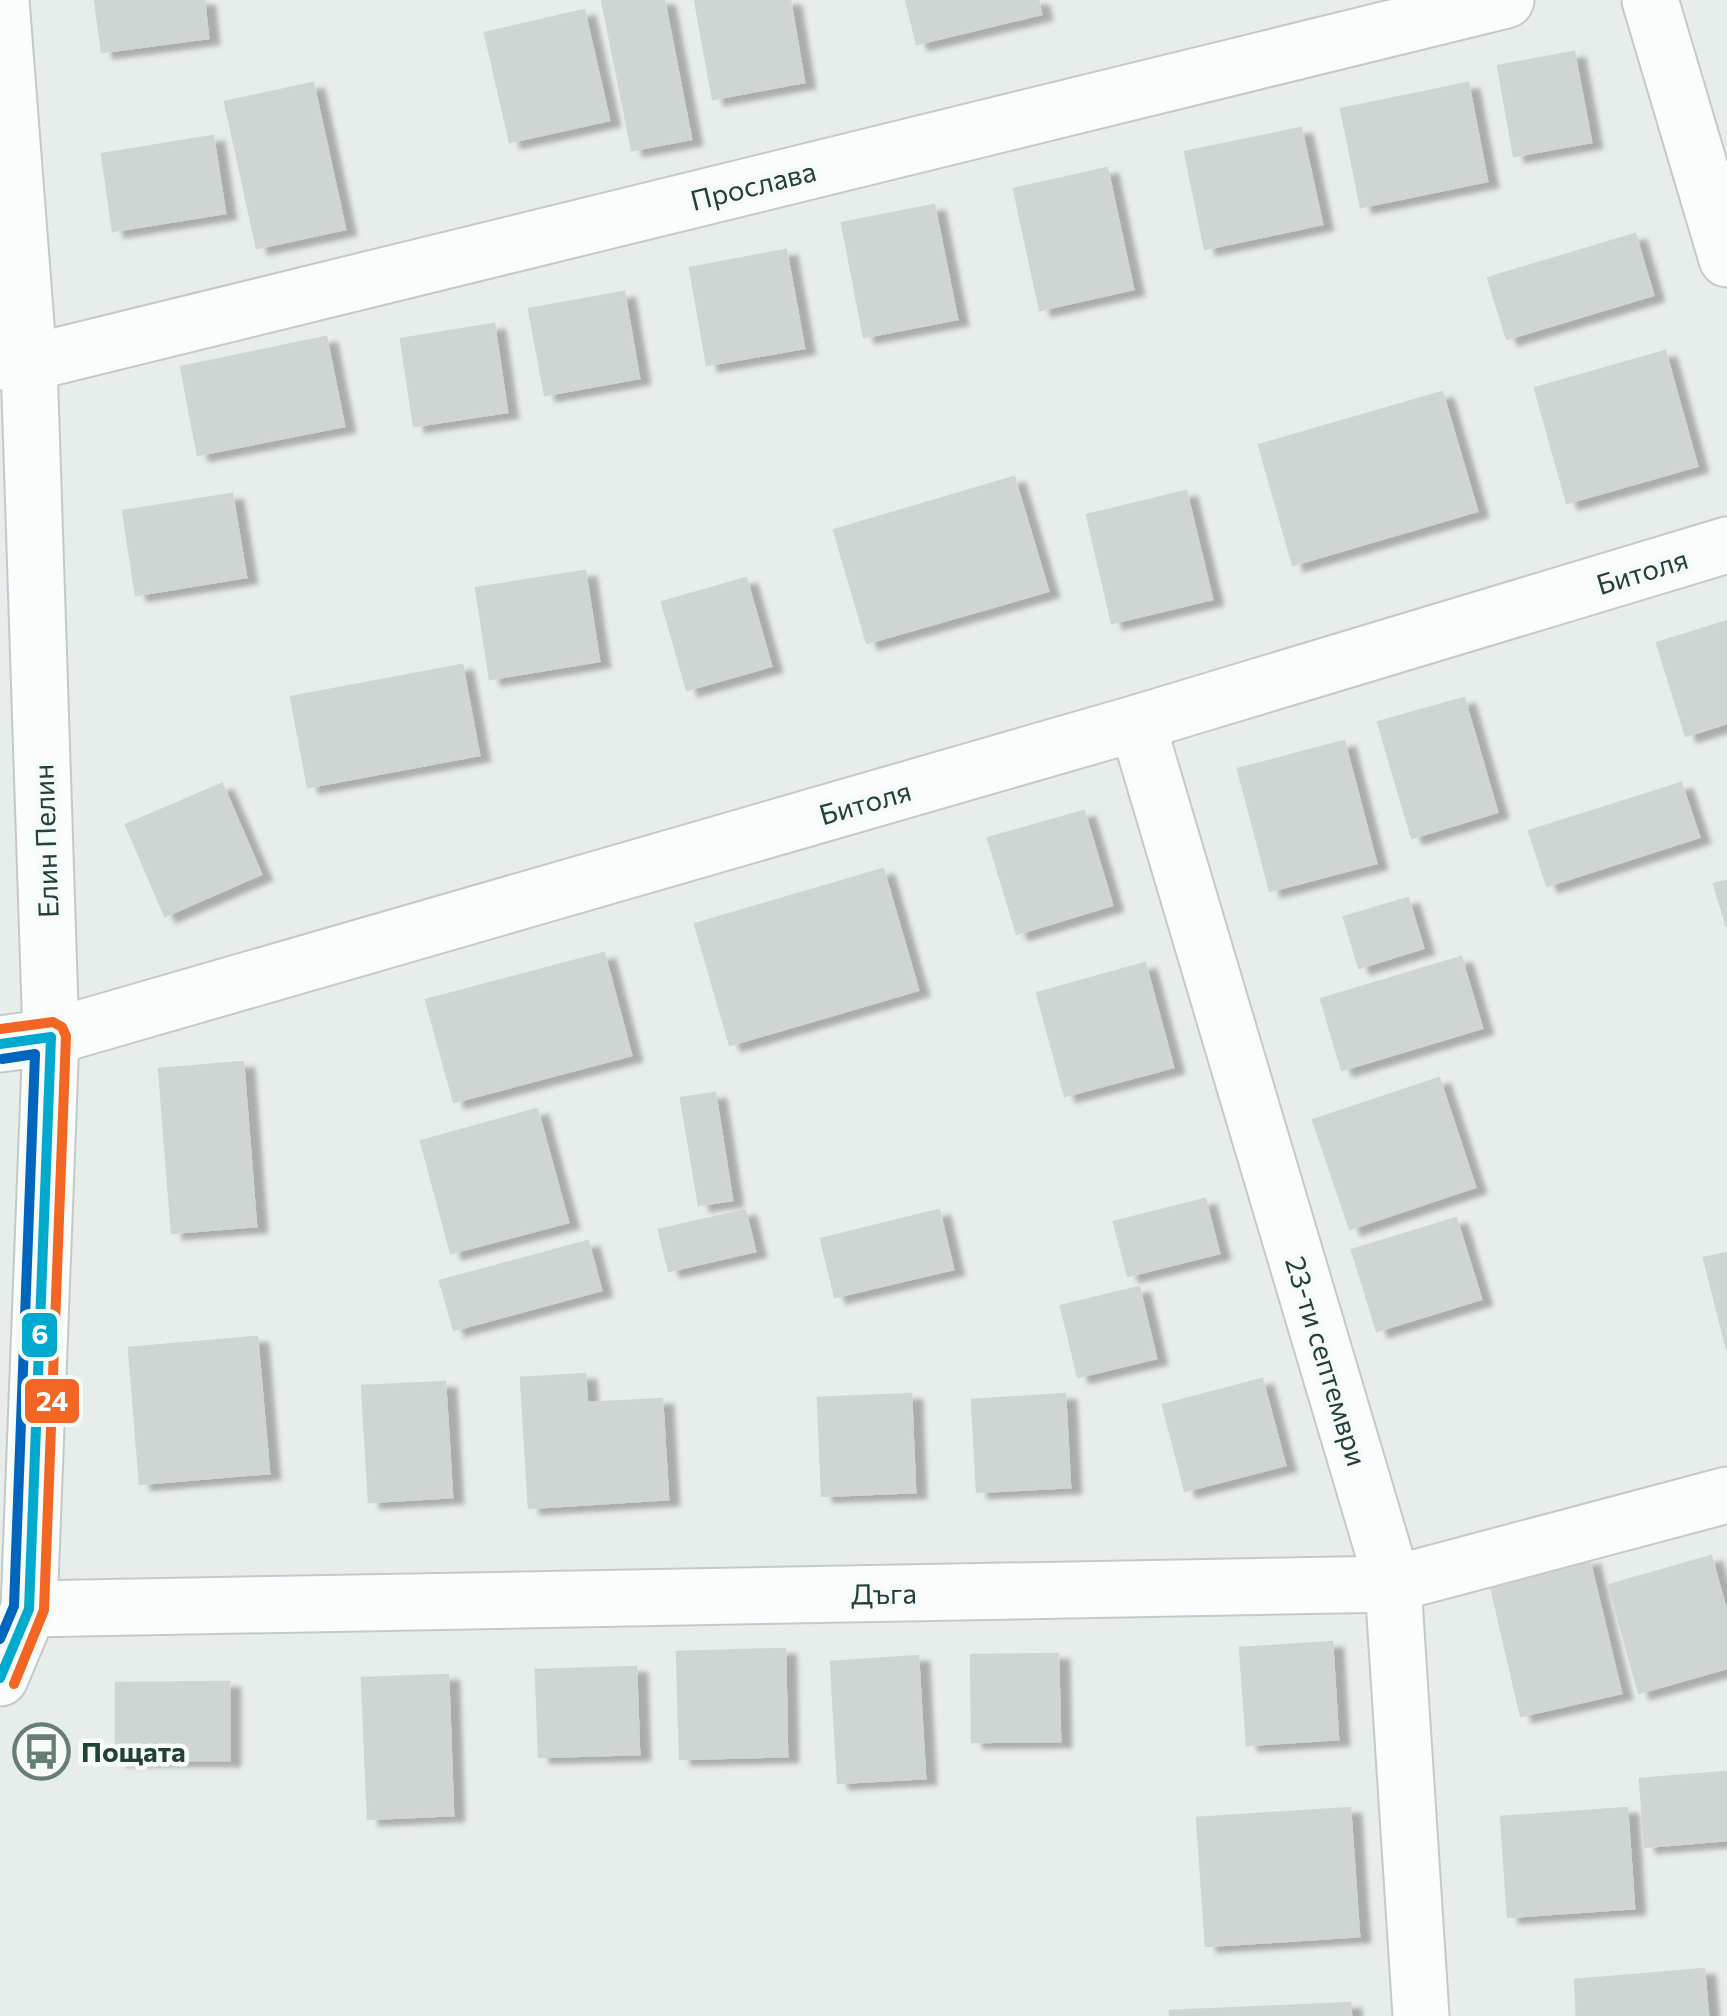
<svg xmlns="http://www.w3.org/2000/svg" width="1727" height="2016" font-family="Commissioner,sans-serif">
<defs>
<filter id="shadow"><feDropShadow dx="11" dy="6" stdDeviation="2.5" flood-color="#0004"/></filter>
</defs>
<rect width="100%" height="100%" fill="#e7edea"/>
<!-- building -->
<g fill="#cfd5d3" stroke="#cfd6d2" stroke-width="2.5" filter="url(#shadow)">
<polygon points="95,0 204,0 208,38 102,52"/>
<polygon points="602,0 664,0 691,139 632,150"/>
<polygon points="695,0 790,0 804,82 713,99"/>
<polygon points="906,0 1038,0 1041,14 917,44"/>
<polygon points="584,10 609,120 510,142 485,33"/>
<polygon points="1574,52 1591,142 1514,156 1498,66"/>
<polygon points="313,83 345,229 257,248 225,102"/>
<polygon points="1468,83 1487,181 1361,207 1341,109"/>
<polygon points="1301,128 1322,224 1205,249 1185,152"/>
<polygon points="213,136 225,213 113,231 102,154"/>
<polygon points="1107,168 1133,289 1040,310 1014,189"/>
<polygon points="934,205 957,319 864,337 842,223"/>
<polygon points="1635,234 1653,295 1507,339 1488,278"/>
<polygon points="786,250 804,348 707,365 690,268"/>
<polygon points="624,292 639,378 545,395 529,309"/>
<polygon points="494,324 507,412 414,426 401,339"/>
<polygon points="326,337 344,426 198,455 181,367"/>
<polygon points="1665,351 1697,466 1567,503 1535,388"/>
<polygon points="1442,392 1477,511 1293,565 1259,445"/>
<polygon points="1014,477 1048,591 867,643 834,530"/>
<polygon points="1186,491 1212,599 1112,623 1087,515"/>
<polygon points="232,494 246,577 136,595 123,511"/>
<polygon points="585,571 599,661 490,679 476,588"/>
<polygon points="746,578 771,666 687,690 662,602"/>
<polygon points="1727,621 1727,723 1686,736 1657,643"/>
<polygon points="462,665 479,755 308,787 291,697"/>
<polygon points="1464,698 1497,812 1412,838 1378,722"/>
<polygon points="1344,741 1376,863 1270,891 1238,769"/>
<polygon points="1681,783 1699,837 1547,886 1529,831"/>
<polygon points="222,784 261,874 165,916 126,825"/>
<polygon points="1084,811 1112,905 1017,934 988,838"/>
<polygon points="883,869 918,990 730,1045 695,924"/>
<polygon points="1727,881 1727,927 1714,884"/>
<polygon points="1408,898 1423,948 1359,968 1344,917"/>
<polygon points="604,953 631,1055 454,1102 426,1000"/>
<polygon points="1461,957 1482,1028 1342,1070 1321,999"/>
<polygon points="1145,963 1173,1067 1065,1096 1037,993"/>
<polygon points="243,1062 256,1226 172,1233 159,1069"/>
<polygon points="1439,1078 1475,1187 1350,1229 1313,1120"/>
<polygon points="715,1093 732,1200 699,1205 681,1098"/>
<polygon points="537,1109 568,1222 451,1253 421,1141"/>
<polygon points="1205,1199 1219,1253 1128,1276 1114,1222"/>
<polygon points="745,1210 755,1251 669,1271 659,1230"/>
<polygon points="939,1210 953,1269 835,1297 821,1239"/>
<polygon points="1456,1218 1481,1299 1377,1331 1352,1250"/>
<polygon points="588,1241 601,1290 454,1330 440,1281"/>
<polygon points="1727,1253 1727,1349 1704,1258"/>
<polygon points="1139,1287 1156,1358 1078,1377 1061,1306"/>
<polygon points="257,1337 269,1473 140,1484 129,1348"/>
<polygon points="585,1374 587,1403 662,1399 668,1499 529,1508 521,1378"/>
<polygon points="1262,1379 1285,1465 1185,1491 1163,1405"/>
<polygon points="445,1382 452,1497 369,1502 362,1386"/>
<polygon points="911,1394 915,1492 822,1496 818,1398"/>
<polygon points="1065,1394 1070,1487 977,1492 972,1400"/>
<polygon points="1711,1556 1727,1614 1727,1668 1639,1693 1609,1585"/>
<polygon points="1589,1559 1621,1693 1521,1716 1490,1582"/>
<polygon points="1332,1642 1338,1739 1247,1745 1240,1648"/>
<polygon points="785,1649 787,1756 680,1759 677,1652"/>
<polygon points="1058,1654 1060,1741 972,1742 971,1655"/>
<polygon points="918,1656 925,1778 838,1783 831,1662"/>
<polygon points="636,1667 639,1754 539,1757 536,1670"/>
<polygon points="448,1675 453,1815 368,1819 362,1678"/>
<polygon points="229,1682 229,1760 116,1760 116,1683"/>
<polygon points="1727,1772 1727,1840 1645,1847 1640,1779"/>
<polygon points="1350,1808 1359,1936 1206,1946 1197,1818"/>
<polygon points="1627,1808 1634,1908 1508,1917 1501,1817"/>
<polygon points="1704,1969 1708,2016 1577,2016 1575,1980"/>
<polygon points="1350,2003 1351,2016 1170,2016 1170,2011"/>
</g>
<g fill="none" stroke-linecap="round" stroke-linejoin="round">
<defs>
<g id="street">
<polyline points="1650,0 1727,259"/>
<polyline points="0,362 29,363 1506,0"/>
<polyline points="1137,723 1393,1584 1421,2016"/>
<polyline points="0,1044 51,1037 1137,723 1727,545"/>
<polyline points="29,1609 1393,1584 1727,1495"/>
</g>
<polyline id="secondary" points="0,1678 29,1609 51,1037 29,363 1,0"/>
</defs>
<!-- street casing -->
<use href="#street" stroke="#c4cac7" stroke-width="59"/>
<!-- secondary casing -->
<use href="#secondary" stroke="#c2cac7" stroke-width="59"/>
<!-- street -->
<use href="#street" stroke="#fbfcfc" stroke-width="55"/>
<!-- secondary -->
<use href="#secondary" stroke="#fbfcfc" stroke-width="55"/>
<defs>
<polyline id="bus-1" points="0,1044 51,1037 29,1609 0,1678"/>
<polyline id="bus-2" points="0,1639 14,1606 35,1054 2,1059"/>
<polyline id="bus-3" points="0,1029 53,1022 62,1027 66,1036 44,1610 14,1684"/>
</defs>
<!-- bus-1 casing -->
<use href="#bus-1" stroke="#f6fbf8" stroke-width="18"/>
<!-- bus-2 casing -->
<use href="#bus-2" stroke="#f6fbf8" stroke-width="18"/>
<!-- bus-3 casing -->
<use href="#bus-3" stroke="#f6fbf8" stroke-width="18"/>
<!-- bus-1 -->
<use href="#bus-1" stroke="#00a9ce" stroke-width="10"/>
<!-- bus-2 -->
<use href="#bus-2" stroke="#0065bd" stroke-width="10"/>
<!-- bus-3 -->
<use href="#bus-3" stroke="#f26522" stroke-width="10"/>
</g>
<!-- icons -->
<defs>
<symbol id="bus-ring" viewBox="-11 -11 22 22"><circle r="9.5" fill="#f6fbf8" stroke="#677e75" stroke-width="1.5"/><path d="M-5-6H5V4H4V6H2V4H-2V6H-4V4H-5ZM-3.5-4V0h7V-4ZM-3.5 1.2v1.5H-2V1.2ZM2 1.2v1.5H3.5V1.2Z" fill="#677e75"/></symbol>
</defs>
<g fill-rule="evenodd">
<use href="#bus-ring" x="10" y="1720" width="63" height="63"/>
</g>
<g text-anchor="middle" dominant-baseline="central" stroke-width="9" stroke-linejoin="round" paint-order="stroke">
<!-- street labels -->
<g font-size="28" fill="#224236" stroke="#f6fbf8">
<text transform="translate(753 185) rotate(-14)">Прослава</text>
<text transform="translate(1642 571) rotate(-17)">Битоля</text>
<text transform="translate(865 802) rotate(-16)">Битоля</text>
<text transform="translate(45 841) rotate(-92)">Елин Пелин</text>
<text transform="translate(1327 1361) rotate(73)">23-ти септември</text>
<text transform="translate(884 1593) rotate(-1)">Дъга</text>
</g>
<!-- poi labels -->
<g font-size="28" font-weight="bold" fill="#224236" stroke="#f6fbf8" text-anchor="start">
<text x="81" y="1751">Пощата</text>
</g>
</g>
<g stroke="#f6fbf8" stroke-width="4">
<rect x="20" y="1311" width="39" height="48" rx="10" fill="#00a9ce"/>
<rect x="23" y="1377" width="58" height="48" rx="10" fill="#f26522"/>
</g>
<g font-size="28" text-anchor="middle" font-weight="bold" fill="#fff">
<text x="40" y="1344">6</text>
<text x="52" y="1411">24</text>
</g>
</svg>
